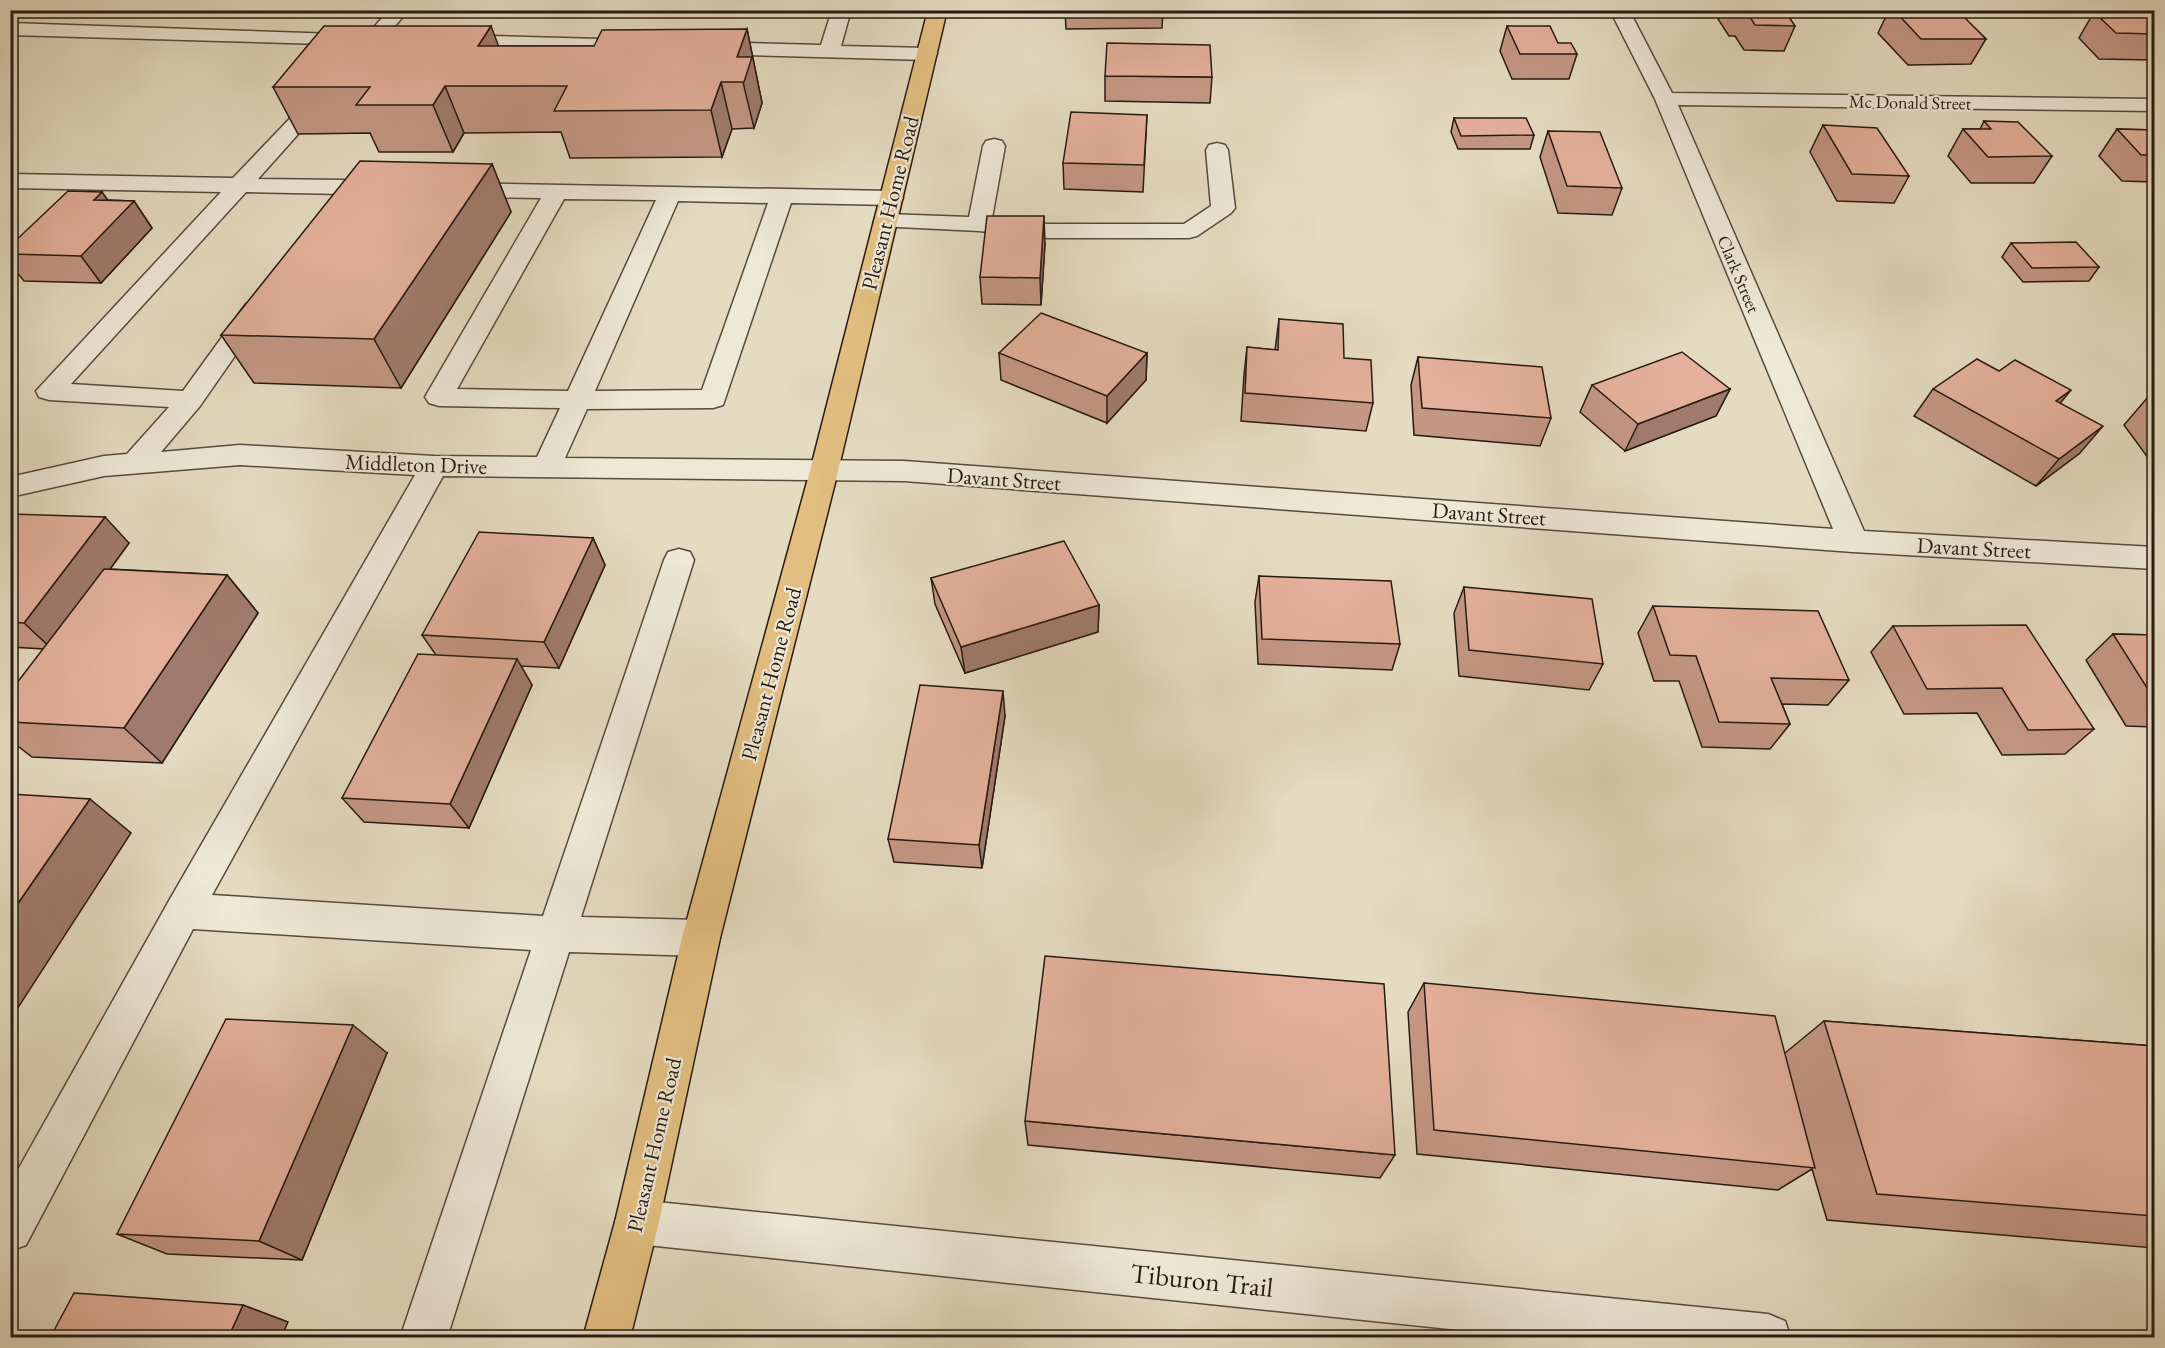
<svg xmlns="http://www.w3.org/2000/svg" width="2165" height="1348" font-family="'EB Garamond',serif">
<rect width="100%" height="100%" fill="#e5dbc1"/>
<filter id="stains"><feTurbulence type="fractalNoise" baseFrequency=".00333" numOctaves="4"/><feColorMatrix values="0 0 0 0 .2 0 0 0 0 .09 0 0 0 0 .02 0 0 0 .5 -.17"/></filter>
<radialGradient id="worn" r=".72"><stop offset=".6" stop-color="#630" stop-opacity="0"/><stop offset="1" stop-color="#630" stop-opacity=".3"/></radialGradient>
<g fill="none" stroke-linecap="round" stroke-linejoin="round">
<defs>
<g id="minor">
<polygon points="389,10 409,10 363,62 349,62 346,58 357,45 10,35 10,23 367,35"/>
<polygon points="832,10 851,10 841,46 927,48 934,50 937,54 934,58 927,60 708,54 701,52 698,48 701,44 708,42 821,45"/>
<path d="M1610,10h19l43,83 482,6v12l-476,-6 186,426 290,16v22l-301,-17 -949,-71 -461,-5 -231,419 331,21 121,-356 4,-8 11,-3 11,3 4,8 -113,357 120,3 14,5 5,13 -5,13 -14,5 -132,-4 -122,386h-47l131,-388 -338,-21 -167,316 -16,6v-67l160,-285 245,-424 -175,-10 -136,11 -94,21v-20l94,-21 23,-2 42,-47 -120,-7 -10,-3 -3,-6 185,-199 -211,-4v-14l223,4 84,-88 7,-2 7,2 3,4 -76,85 85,1 8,2 3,5 -3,5 -8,2 -97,-2 -175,192 112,7 63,-87 9,-3 9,3 4,5 -4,5 -64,92 -39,46 79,-7 194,11 103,1 23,-49 -121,-2 -10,-3 -4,-6 116,-199 -83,-1 -8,-2 -3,-5 3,-5 8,-2 434,8 8,2 3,5 -3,5 -8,2 -101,-2 -68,202 -10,3 -126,1 -22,49 339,3 929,68 -178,-430zM564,199l92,1 -88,191 -111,-2zM678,201l90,2 -66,187 -107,1z"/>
<polygon points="453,35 638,40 645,42 648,46 645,50 638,52 446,45 443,41 446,37"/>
<polygon points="994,139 1002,141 1005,146 992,218 1048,224 1184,224 1211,206 1206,150 1209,145 1217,143 1225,145 1228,150 1235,208 1231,213 1197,236 1189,238 1048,238 979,231 878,226 874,221 878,216 886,214 969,217 983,146 986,141"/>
<polygon points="637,1200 1768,1314 1785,1321 1791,1338 1535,1338 637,1244 621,1238 615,1222 621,1206"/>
</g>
<polygon id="major" points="928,10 947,10 838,471 720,938 659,1222 630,1338 583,1338 615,1222 682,938 810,471"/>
</defs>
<!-- minor casing -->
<use href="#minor" stroke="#574a3e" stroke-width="3"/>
<!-- major casing -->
<use href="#major" stroke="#281a12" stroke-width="3"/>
<!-- minor -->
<use href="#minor" fill="#eee8d7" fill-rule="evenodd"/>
<!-- major -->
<use href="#major" fill="#e2be80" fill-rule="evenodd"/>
</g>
<!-- wall -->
<g fill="#c49785" stroke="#281a12" stroke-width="1.5">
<polygon points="1065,10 1163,10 1162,28 1066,29"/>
<polygon points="1475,10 1530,10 1528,16 1478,16"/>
<polygon points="1722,10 1784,10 1795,26 1784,51 1744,50 1735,36 1729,36 1718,19"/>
<polygon points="1889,10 1998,10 1996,15 1961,15 1986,39 1971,64 1908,65 1878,33"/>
<polygon points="2094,12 2154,13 2154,60 2099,59 2079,38"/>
<polygon points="1507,26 1558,43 1577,54 1569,79 1512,79 1500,51"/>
<polygon points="747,29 762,103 754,128 732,129 722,157 570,158 561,132 464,133 453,152 379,152 370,133 298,134 273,87 499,46 594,46"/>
<polygon points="1105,76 1212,77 1210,103 1105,101"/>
<polygon points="1147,115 1143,192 1064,189 1063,163"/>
<polygon points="1454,118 1534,135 1530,149 1458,149 1451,132"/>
<polygon points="1984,121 2052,156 2034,183 1971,183 1948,156 1963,129 1980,129"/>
<polygon points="1823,125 1909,176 1894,203 1837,201 1810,152"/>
<polygon points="2117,129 2154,130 2154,182 2122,181 2099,156"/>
<polygon points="1548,131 1622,188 1612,215 1558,213 1540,157"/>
<polygon points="492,164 511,212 401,388 254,383 221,335"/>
<polygon points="109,200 134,201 152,228 101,283 24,281 10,264 10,246"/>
<polygon points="1045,243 1041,305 982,304 980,277"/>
<polygon points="2011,243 2099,267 2089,281 2023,282 2002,257"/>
<polygon points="1279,319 1344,358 1373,403 1366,431 1241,421 1244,375 1247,347 1275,350"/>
<polygon points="999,353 1147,353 1146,380 1107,423 1001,380"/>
<polygon points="1418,357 1551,418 1540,446 1414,435 1411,385"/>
<polygon points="1592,385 1730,389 1716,416 1625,451 1580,412"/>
<polygon points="1933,389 2060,403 2080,453 2036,486 1914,416"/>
<polygon points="2148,397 2154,398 2154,466 2124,425"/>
<polygon points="10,514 129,543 110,569 227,575 258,613 162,763 32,757 10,740 10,692 44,649 10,647"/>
<polygon points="593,538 605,565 559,668 521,666 532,685 469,828 364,822 342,798 436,655 422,635"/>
<polygon points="1259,576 1400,644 1392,670 1258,664 1255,602"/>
<polygon points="931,578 1099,605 1098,632 965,673 935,604"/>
<polygon points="1464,587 1603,664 1589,690 1459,676 1454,613"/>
<polygon points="1653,606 1849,680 1828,705 1782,704 1790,724 1770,749 1702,747 1679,681 1654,681 1638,633"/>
<polygon points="1893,626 2094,729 2065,754 2002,755 1977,713 1904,714 1871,652"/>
<polygon points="2113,634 2154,635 2154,727 2126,726 2086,660"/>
<polygon points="1005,716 982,868 894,862 888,839"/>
<polygon points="1424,983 1785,1053 1824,1021 2154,1046 2154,1248 1827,1220 1812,1169 1778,1190 1417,1154 1408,1012"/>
<polygon points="387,1053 302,1260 167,1254 117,1234"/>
<polygon points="1025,1121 1395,1155 1380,1178 1028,1145"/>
</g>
<!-- shaded-wall -->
<g fill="#a07b6c" stroke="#281a12" stroke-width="1.5">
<polygon points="491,26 508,71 478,46"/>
<polygon points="747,29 762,103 754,128 737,57"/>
<polygon points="721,82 732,129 722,157 711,110"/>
<polygon points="445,86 464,133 453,152 433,105"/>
<polygon points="492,164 511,212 401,388 374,339"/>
<polygon points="102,192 119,216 134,201 152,228 101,283 81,256 94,200"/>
<polygon points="1044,216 1045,243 1041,305 1040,278"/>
<polygon points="1147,353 1146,380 1107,423 1107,396"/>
<polygon points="1730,389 1716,416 1625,451 1638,424"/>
<polygon points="2071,390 2049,417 2056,401"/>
<polygon points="2103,426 2080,453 2036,486 2059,459"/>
<polygon points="105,517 129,543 52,649 24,623"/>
<polygon points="593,538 605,565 559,668 544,642"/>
<polygon points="227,575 258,613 162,763 124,728"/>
<polygon points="1099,605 1098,632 965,673 961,647"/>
<polygon points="517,659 532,685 469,828 450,804"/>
<polygon points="1003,691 1005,716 982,868 979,845"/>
<polygon points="90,799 131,833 10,1020 10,915"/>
<polygon points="353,1025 387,1053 302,1260 259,1241"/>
<polygon points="243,1305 288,1322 281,1338 228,1338"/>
</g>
<!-- building -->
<g fill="#e4b09b" stroke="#281a12" stroke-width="1.5">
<polygon points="1743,10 1784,10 1795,26 1755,25 1746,11"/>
<polygon points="1894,10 1957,10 1986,39 1921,39"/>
<polygon points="2094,12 2154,13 2154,34 2116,33"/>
<polygon points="324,26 491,26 478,46 594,46 602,30 747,29 737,57 752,57 744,82 721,82 711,110 554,111 567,86 445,86 433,105 356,105 370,87 273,87"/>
<polygon points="1507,26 1550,26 1558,43 1571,43 1577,54 1520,54"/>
<polygon points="1107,43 1210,45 1212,77 1105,76"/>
<polygon points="1071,112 1147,115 1144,165 1063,163"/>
<polygon points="1454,118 1526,118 1534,135 1461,136"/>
<polygon points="1984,121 2018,122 2052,156 1988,157 1963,129 1991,129"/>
<polygon points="1823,125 1877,128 1909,176 1852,174"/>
<polygon points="2117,129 2154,130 2154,155 2141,155"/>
<polygon points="1548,131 1600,132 1622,188 1567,186"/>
<polygon points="360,161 492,164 374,339 221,335"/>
<polygon points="68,191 102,192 94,200 134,201 81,256 10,254 10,246"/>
<polygon points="987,216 1044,216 1040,278 980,277"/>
<polygon points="2076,242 2099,267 2032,268 2011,243"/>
<polygon points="1041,313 1147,353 1107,396 999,353"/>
<polygon points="1279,319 1343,324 1344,358 1371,360 1373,403 1245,393 1247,347 1278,350"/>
<polygon points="1682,352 1730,389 1638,424 1592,385"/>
<polygon points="1418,357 1542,367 1551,418 1422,408"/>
<polygon points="1977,359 1999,371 2015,360 2071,390 2056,401 2103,426 2059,459 1933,389"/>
<polygon points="2148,397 2154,398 2154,406"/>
<polygon points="10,514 105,517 24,623 10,622"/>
<polygon points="479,532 593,538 544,642 422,635"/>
<polygon points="1064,541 1099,605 961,647 931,578"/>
<polygon points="104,569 227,575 124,728 10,722 10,692"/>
<polygon points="1259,576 1391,581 1400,644 1262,639"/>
<polygon points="1464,587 1592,599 1603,664 1469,650"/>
<polygon points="1653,606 1818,611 1849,680 1771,678 1790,724 1719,722 1696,656 1670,655"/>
<polygon points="2026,625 2094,729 2028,730 2002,688 1927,689 1893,626"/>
<polygon points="2113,634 2154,635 2154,699"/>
<polygon points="418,654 517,659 450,804 342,798"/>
<polygon points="920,685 1003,691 979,845 888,839"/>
<polygon points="10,794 90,799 10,915"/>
<polygon points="1045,956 1384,984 1395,1155 1025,1121"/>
<polygon points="1424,983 1775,1016 1815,1168 1434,1130"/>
<polygon points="226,1019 353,1025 259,1241 117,1234"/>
<polygon points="1824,1021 2154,1046 2154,1216 1877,1194"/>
<polygon points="74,1293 243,1305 228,1338 50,1338"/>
</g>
<g text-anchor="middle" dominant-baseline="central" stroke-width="4.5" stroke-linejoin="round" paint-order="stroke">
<!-- far-street labels -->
<g font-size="18" fill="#281a12" stroke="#eee8d7">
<text transform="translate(1910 102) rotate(1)">Mc Donald Street</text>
<text transform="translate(1739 274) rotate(67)">Clark Street</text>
</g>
<!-- street labels -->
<g font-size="22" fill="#281a12" stroke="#eee8d7">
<text transform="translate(890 203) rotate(-76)">Pleasant Home Road</text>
<text transform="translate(416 464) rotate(2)">Middleton Drive</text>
<text transform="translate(1004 479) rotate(4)">Davant Street</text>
<text transform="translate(1489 514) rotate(4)">Davant Street</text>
<text transform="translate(1974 548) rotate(3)">Davant Street</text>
<text transform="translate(771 674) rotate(-75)">Pleasant Home Road</text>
<text transform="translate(654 1145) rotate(-77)">Pleasant Home Road</text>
</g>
<!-- near-street labels -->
<g font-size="27" fill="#281a12" stroke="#eee8d7">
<text transform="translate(1202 1280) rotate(6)">Tiburon Trail</text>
</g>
</g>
<!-- margin -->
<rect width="2165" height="1348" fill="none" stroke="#e5dbc1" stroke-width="36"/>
<rect x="12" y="12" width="2141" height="1324" fill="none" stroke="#281a12" stroke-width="3"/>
<rect x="18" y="18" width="2129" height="1312" fill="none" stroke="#281a12" stroke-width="1.5"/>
<rect width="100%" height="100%" filter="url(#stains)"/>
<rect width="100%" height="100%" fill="url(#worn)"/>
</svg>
